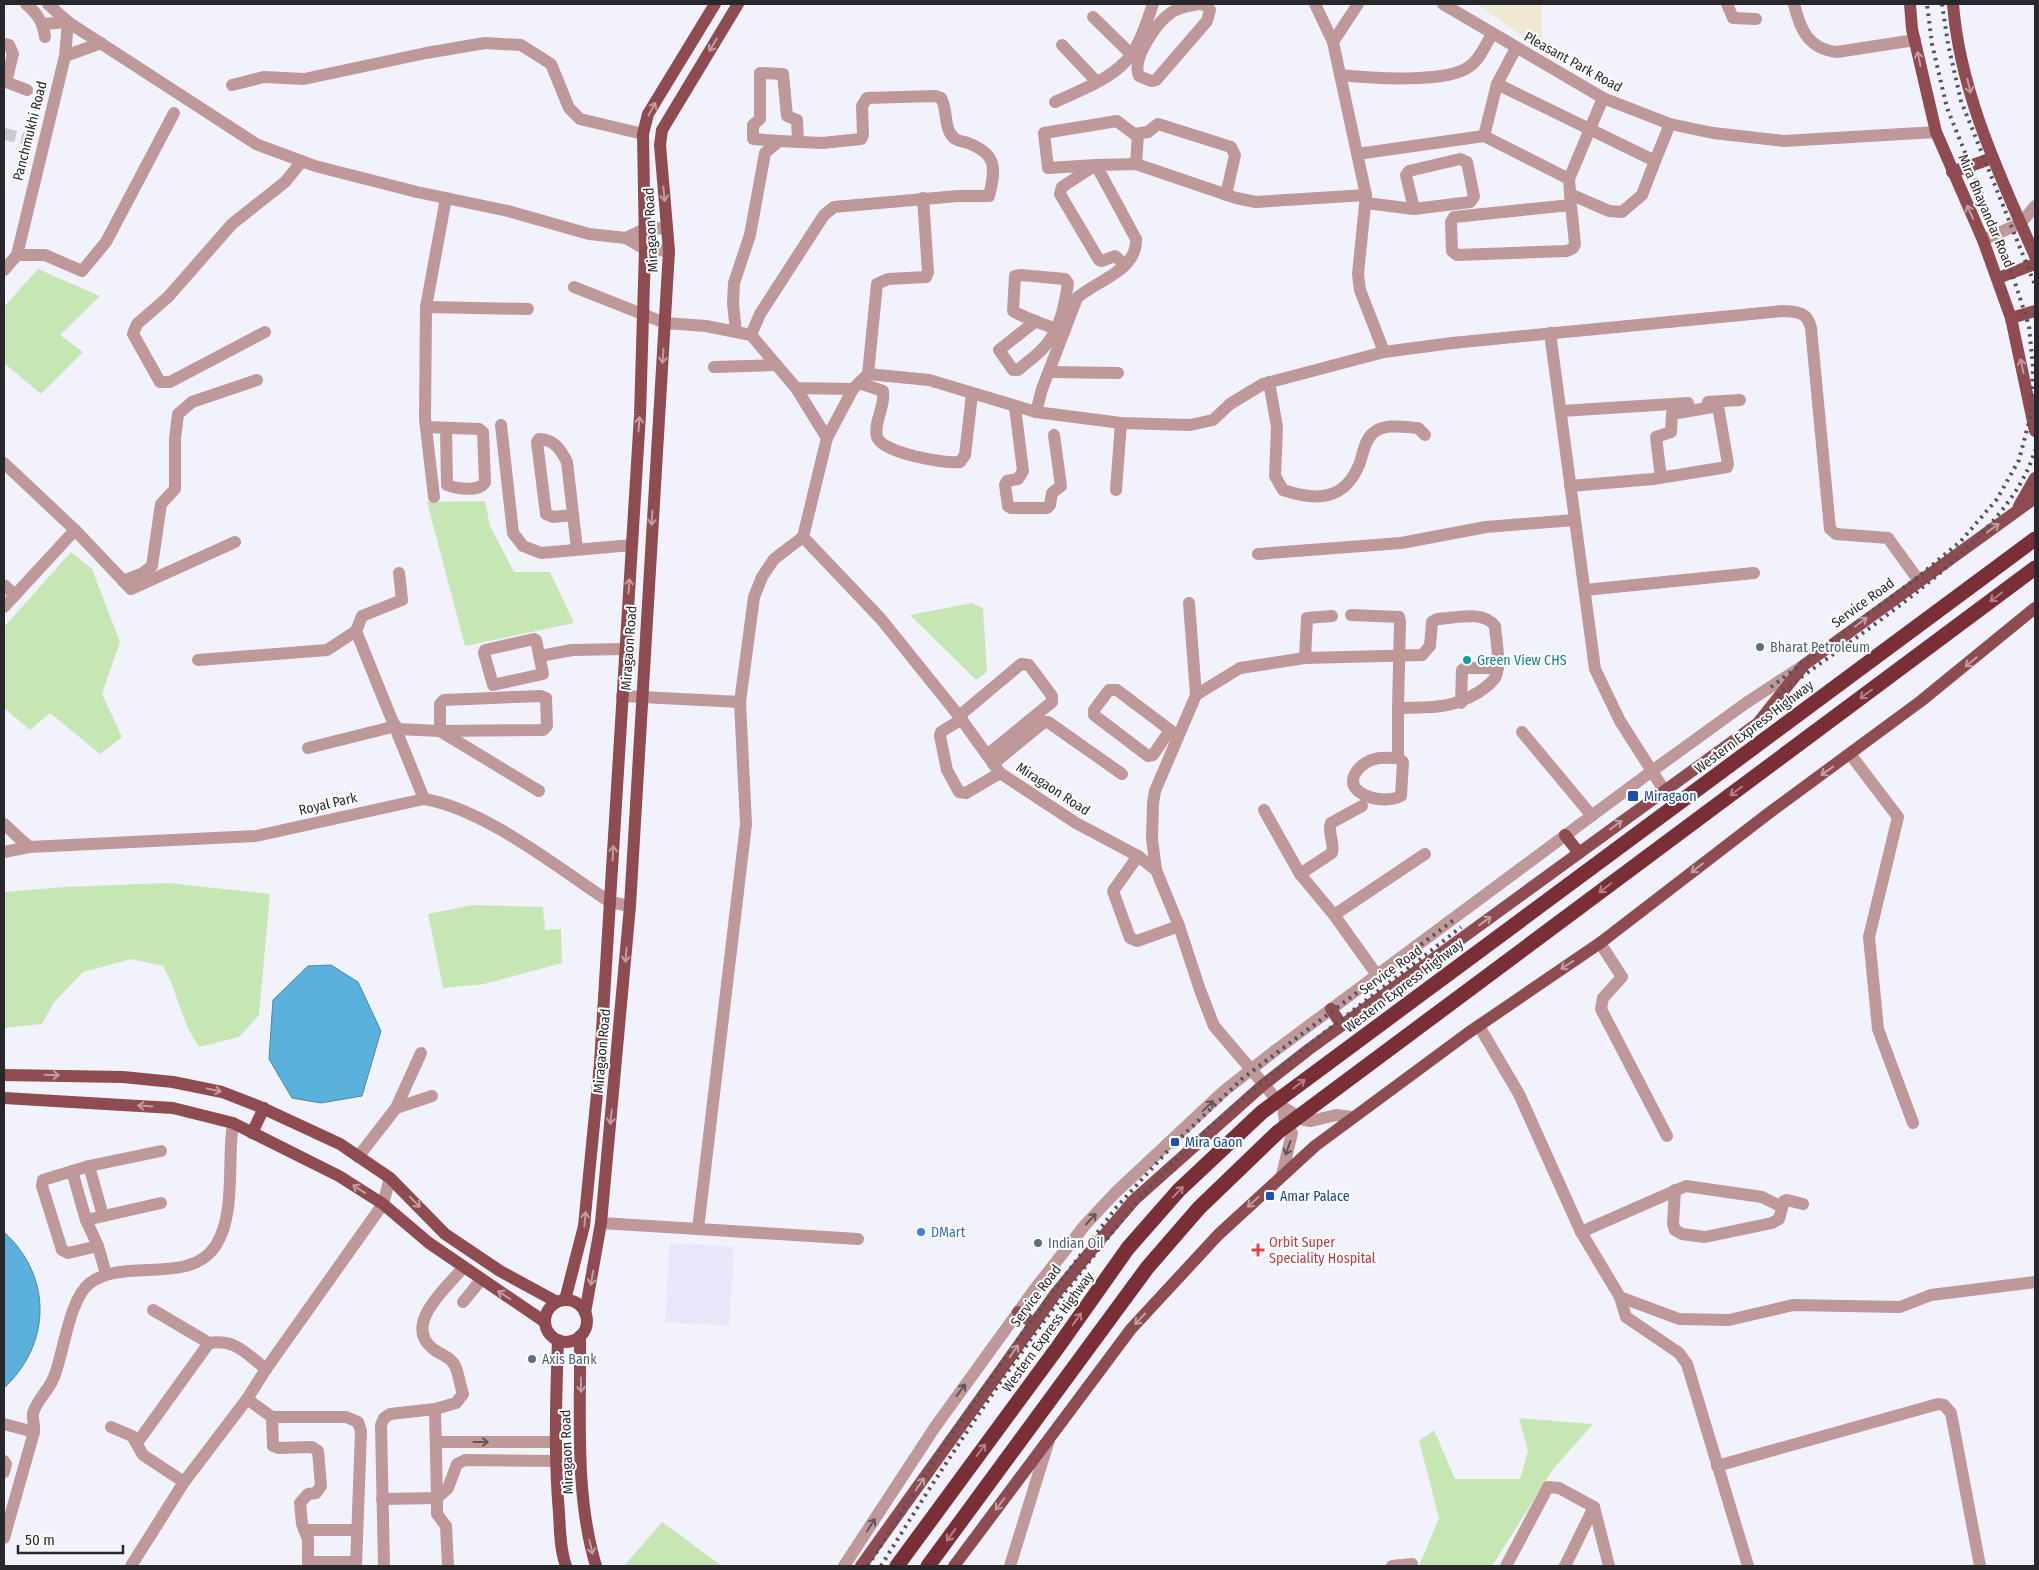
<svg xmlns="http://www.w3.org/2000/svg" width="2039" height="1570" font-family="'Fira Sans Condensed',sans-serif">
<rect width="100%" height="100%" fill="#f2f2fc"/>
<!-- built -->
<polygon fill="#e7e7f9" points="670,1243 734,1247 729,1326 665,1322"/>
<!-- industrial -->
<polygon fill="#f1e8d3" points="1477,4 1542,4 1542,50"/>
<!-- green -->
<g fill="#c6e7b3">
<polygon points="38,269 100,296 60,335 83,352 41,394 4,363 4,307"/>
<polygon points="485,501 490,526 514,572 550,572 574,623 465,646 427,502"/>
<polygon points="71,552 92,569 120,642 102,694 122,737 100,754 50,713 30,730 4,708 4,627"/>
<polygon points="972,603 983,608 987,672 976,680 910,615"/>
<path d="M168,883l102,11 -11,121 -20,22 -40,10c-19,-27 -20,-53 -36,-81l-32,-7 -48,13 -29,30 -12,22 -38,4v-136l60,-5z"/>
<polygon points="472,905 543,907 545,930 561,929 562,963 484,984 443,988 428,914"/>
<polygon points="1519,1418 1593,1424 1554,1468 1492,1566 1419,1566 1439,1518 1419,1441 1434,1430 1455,1479 1520,1479 1528,1451"/>
<polygon points="662,1522 722,1566 624,1566"/>
</g>
<!-- water -->
<g fill="#59b1dc" stroke="#4a88a7">
<polygon points="331,965 358,982 381,1031 362,1096 321,1103 292,1098 269,1059 273,1000 308,966"/>
<path d="M4,1232c49,45 47,112 0,156z"/>
</g>
<g fill="none" stroke-linecap="round" stroke-linejoin="round">
<!-- minor-tunnel -->
<polyline stroke="#cacad2" stroke-width="12" stroke-dasharray="12 6" stroke-linecap="butt" points="4,134 35,141"/>
<!-- minor -->
<g stroke="#bf9899" stroke-width="12">
<path d="M26,4c11,9 17,18 19,33"/>
<path d="M1199,4c-9,2 -19,3 -27,8 -15,10 -41,47 -33,64l12,5 5,-1 51,-59 3,-11 -4,-5 -7,-1"/>
<polyline points="1315,4 1333,42 1366,195 1358,274 1360,290 1384,352"/>
<polyline points="1443,4 1603,98 1670,124 1713,133 1784,141 1936,132"/>
<polyline points="1727,4 1733,18 1756,19"/>
<path d="M1794,4c6,25 14,45 43,48l78,-12"/>
<polyline points="1093,17 1131,54"/>
<polyline points="43,24 68,22 256,144 315,166 417,192 508,211 589,234 626,238"/>
<polyline points="1333,42 1358,4"/>
<polyline points="4,44 9,45 13,54 6,82 27,90"/>
<polyline points="1062,45 1096,81"/>
<polyline points="1516,48 1497,84 1484,136 1569,179"/>
<polyline points="65,56 101,43"/>
<path d="M1340,75c29,3 108,9 130,-9 10,-7 16,-22 22,-32"/>
<polyline points="1497,84 1655,161 1642,195 1622,212 1609,211 1570,194"/>
<polyline points="232,85 264,77 304,79 426,53 485,43 521,45 551,64 569,108 580,119 643,134"/>
<path d="M1055,102c23,-11 52,-21 70,-40 15,-15 21,-39 28,-58"/>
<polyline points="779,141 753,139 753,125 760,119 760,73 783,74 787,116 797,120 798,141"/>
<polyline points="1357,154 1484,136"/>
<polyline points="1655,161 1670,124"/>
<polyline points="1136,164 1138,134"/>
<polyline points="1096,165 1048,168 1044,133 1117,121 1134,134 1148,132 1158,124 1231,147 1235,155 1226,195"/>
<polyline points="1094,166 1062,187 1060,194 1099,260 1102,261 1115,256 1125,265"/>
<polyline points="1366,203 1414,209 1470,202 1474,197 1467,162 1460,159 1409,171 1406,175 1414,209"/>
<polyline points="1571,205 1575,244 1573,248 1567,251 1457,255 1452,251 1451,222 1454,217 1571,205 1569,179 1603,98"/>
<polyline points="667,228 645,229 626,238 645,249 669,251"/>
<polyline points="1983,240 2021,223 2035,206"/>
<polyline points="17,255 45,255 82,271 106,242 174,113"/>
<polyline points="4,270 17,255 65,56 68,22 48,4"/>
<polyline points="574,287 665,323 706,326 751,335 796,388 853,389"/>
<polyline points="426,307 446,198"/>
<path d="M1036,321l-37,29 14,20h5c9,-8 20,-15 27,-24 15,-16 20,-42 23,-63l-3,-4 -44,-4 -6,1 -2,35c15,9 34,14 51,21"/>
<polyline points="265,332 170,382 160,382 133,334 137,324 168,297 232,224 285,182 302,161"/>
<path d="M736,332l-3,-29 1,-20 16,-48 15,-82 14,-12 43,2 39,-4 2,-4 -1,-29 5,-8 68,-2 6,2c7,11 2,30 13,40 3,3 10,4 14,5 29,11 28,25 21,53h-31l-124,11 -10,8 -64,99 -9,21"/>
<polyline points="1550,333 1595,669 1620,721 1664,790"/>
<polyline points="714,367 776,365"/>
<polyline points="1049,372 1118,373"/>
<path d="M868,374l61,6 107,32 85,11 69,2 23,-5 17,-16 33,-20 121,-32 68,-9 331,-32c14,1 24,0 28,17l19,201 6,5 52,4 31,43"/>
<path d="M1269,382l8,45 -2,49 8,14c33,11 61,11 76,-25 4,-10 5,-24 14,-32 11,-10 31,-6 45,-5l7,7"/>
<path d="M859,383l24,8c3,14 -10,32 -6,46 5,16 68,27 83,25l5,-7 7,-61"/>
<polyline points="796,388 827,438 853,389 868,374 877,284 888,279 926,277 928,272 923,198"/>
<polyline points="1708,402 1740,400"/>
<polyline points="1015,407 1023,471 1018,479 1007,481 1005,485 1008,506 1011,508 1047,508 1050,505 1052,493 1061,486 1054,435"/>
<polyline points="1561,411 1688,403"/>
<path d="M1036,412l6,-23 35,-91c19,-17 61,-28 59,-59l-40,-74 40,-1 100,34 20,4 110,-7"/>
<polyline points="501,425 513,533 523,546 541,553 632,545"/>
<path d="M426,427l53,2 4,3 2,50c-5,10 -28,7 -38,3l-1,-57"/>
<polyline points="827,438 803,537 881,619 959,716 1000,773 1076,823 1138,856 1156,870 1179,926 1200,990 1214,1026 1283,1107"/>
<polyline points="4,463 75,530 131,589 235,542"/>
<polyline points="1570,486 1653,479 1727,467 1728,464 1718,406 1672,414 1671,432 1656,437 1661,478"/>
<polyline points="1116,490 1121,423"/>
<polyline points="434,497 425,419 426,307 528,309"/>
<path d="M572,515l-19,2 -7,-3 -9,-72 2,-3c15,0 22,11 28,23l10,87"/>
<polyline points="803,537 774,559 762,577 754,597 740,702 746,824 698,1229 858,1239"/>
<polyline points="1258,554 1401,543 1486,527 1575,520"/>
<polyline points="399,573 402,600 362,616 356,631 424,799"/>
<polyline points="123,581 143,573 152,566 161,504 175,489 175,439 178,414 192,402 257,380"/>
<polyline points="4,585 15,595"/>
<polyline points="1585,590 1754,573"/>
<polyline points="1189,603 1196,695"/>
<polyline points="4,607 75,530"/>
<polygon points="534,639 536,640 543,674 493,685 484,653 485,650"/>
<polyline points="540,656 572,650 625,649"/>
<polyline points="1305,658 1307,618 1332,616"/>
<polyline points="198,660 327,650 356,631"/>
<polygon points="541,696 546,698 547,726 543,730 440,731 440,704 444,700"/>
<polyline points="622,696 740,702"/>
<polyline points="1461,703 1462,670 1465,668 1498,668"/>
<polyline points="959,716 1021,664 1029,665 1052,696 1052,702 987,755"/>
<polyline points="962,719 941,732 940,736 947,770 959,792 966,793 1000,773"/>
<polyline points="397,729 440,731 539,791"/>
<polyline points="1170,730 1153,755 1148,756 1094,715 1094,710 1109,690 1117,690 1170,730 1178,736"/>
<polyline points="1522,732 1592,816"/>
<polyline points="308,748 396,726"/>
<polyline points="1850,754 1898,817 1869,937 1878,1029 1913,1123"/>
<path d="M1398,758l5,4 -2,34c-12,6 -33,4 -44,-6 -12,-12 6,-29 18,-31 7,-2 16,-1 23,-1z"/>
<polyline points="1398,758 1398,708"/>
<polyline points="993,764 1044,722 1048,722 1122,774"/>
<polyline points="1264,810 1300,874 1334,915 1377,975"/>
<polyline points="4,824 29,847"/>
<path d="M4,852l25,-5 227,-11 168,-37c61,10 134,69 186,103l20,4"/>
<polyline points="1138,856 1113,891 1130,938 1137,941 1179,926"/>
<path d="M1156,870l-4,-31 1,-35 2,-13 41,-96 44,-27 65,-10 117,-3 8,-9 2,-24 5,-3c19,-1 46,-9 58,7 1,15 6,36 1,50 -3,6 -11,12 -17,16 -30,18 -47,15 -81,16l2,-87 -1,-4 -48,-2"/>
<path d="M1300,874l32,-21c3,-10 -5,-20 -1,-30l31,-17"/>
<polyline points="1334,915 1425,854"/>
<polyline points="1600,943 1622,977 1603,998 1601,1009 1667,1136"/>
<polyline points="1479,1026 1519,1094 1581,1232 1620,1297 1679,1319 1729,1320 1793,1305 1900,1307 1931,1295 2035,1282"/>
<polyline points="396,1108 421,1053"/>
<polyline points="358,1157 396,1108 432,1096"/>
<polyline points="89,1166 103,1216"/>
<polyline points="72,1171 86,1220 98,1246 106,1274"/>
<polyline points="1282,1175 1292,1133 1285,1121 1283,1107 1304,1120 1311,1121 1336,1115 1352,1117"/>
<polyline points="1675,1190 1673,1224 1675,1230 1682,1234 1705,1237 1772,1223 1779,1219 1784,1201 1787,1200 1803,1204"/>
<polyline points="86,1220 161,1203"/>
<polyline points="601,1223 698,1229"/>
<polyline points="1581,1232 1686,1186 1762,1197 1782,1207"/>
<polyline points="98,1246 68,1253 62,1250 42,1186 43,1180 89,1166 161,1151"/>
<polyline points="1620,1297 1626,1317 1679,1353 1687,1364 1748,1566"/>
<polyline points="463,1302 481,1280"/>
<path d="M209,1343c27,-4 36,10 57,26"/>
<polyline points="247,1399 272,1417 346,1417 358,1422 361,1431 356,1566"/>
<polyline points="272,1417 273,1446 278,1448 312,1447 318,1451 321,1486 316,1493 308,1494 300,1503 302,1524 308,1539 308,1566"/>
<polyline points="4,1424 34,1432"/>
<polyline points="111,1427 132,1436 143,1455 184,1482"/>
<polyline points="436,1442 555,1442"/>
<polyline points="137,1443 209,1343 153,1310"/>
<polyline points="4,1461 6,1464 4,1472"/>
<polyline points="1717,1466 1938,1404 1944,1405 1951,1413 1980,1566"/>
<path d="M382,1499l55,-1 -2,-89 21,-6 7,-9c-3,-9 -4,-18 -7,-26 -4,-11 -16,-13 -24,-20 -29,-24 15,-61 31,-80"/>
<polyline points="304,1530 357,1530"/>
<path d="M4,1538l30,-106c1,-7 -2,-13 -1,-19 4,-13 16,-23 21,-36 10,-25 15,-78 36,-94 34,-26 101,3 126,-38 20,-31 11,-85 17,-122"/>
<polyline points="308,1562 356,1562"/>
<polyline points="131,1566 184,1482 247,1399 266,1369 383,1204 390,1178"/>
<polyline points="384,1566 381,1425 384,1418 390,1414 435,1409"/>
<polyline points="448,1566 446,1526 437,1514 437,1498 448,1488 457,1464 465,1460 557,1461"/>
<polyline points="844,1566 935,1427 1034,1290 1085,1225 1115,1193 1224,1091 1276,1050 1652,771 1746,703 1801,667"/>
<polyline points="1010,1566 1049,1440"/>
<polyline points="1392,1566 1412,1564"/>
<polyline points="1506,1566 1548,1487 1559,1488 1594,1507"/>
<polyline points="1565,1566 1594,1507 1609,1566"/>
</g>
<!-- major -->
<g stroke="#8e4c50" stroke-width="12">
<polyline points="1910,4 1912,29 1936,132 1983,240 2011,318 2035,431"/>
<path d="M1953,4c7,89 47,172 82,252"/>
<polyline points="1952,172 1993,158"/>
<polyline points="1998,278 2035,264"/>
<polyline points="2011,318 2035,311"/>
<polyline points="2019,506 2035,478"/>
<polyline points="1565,835 1579,853"/>
<polyline points="1331,1009 1341,1024"/>
<polyline points="4,1075 123,1077 173,1082 222,1092 258,1106 340,1144 390,1178 445,1234 500,1271 557,1302"/>
<polyline points="4,1098 173,1108 233,1123 339,1176 383,1204 429,1243 545,1322"/>
<polyline points="252,1133 264,1108"/>
<polyline points="565,1300 584,1226 600,1063 640,415 645,249 643,134 648,114 715,4"/>
<circle cx="566" cy="1321" r="21"/>
<polyline points="1018,1312 1034,1324"/>
<polyline points="585,1313 601,1223 630,906 669,251 660,145 662,130 738,4"/>
<path d="M580,1336c1,76 -6,157 16,230"/>
<path d="M558,1340c-2,58 -4,116 1,173 1,17 1,37 7,53"/>
<polyline points="861,1566 1056,1293 1100,1240 1134,1200 1263,1085 1308,1050 1758,723 1804,665 2035,498"/>
<polyline points="954,1566 1131,1329 1218,1235 1315,1146 1468,1033 1600,943 1769,813 1921,701 2035,608"/>
</g>
<!-- highway -->
<g stroke="#7a2f36" stroke-width="15">
<polyline points="897,1566 1058,1347 1128,1248 1179,1190 1262,1112 2035,539"/>
<polyline points="928,1566 1147,1268 1199,1208 1278,1132 2035,568"/>
</g>
<!-- rail -->
<g stroke="#525258" stroke-width="4" stroke-dasharray="2.5 5" stroke-linecap="butt">
<polyline points="1942,4 1948,44 1961,101 2035,285"/>
<polyline points="1771,687 1918,577 1961,541 1997,499 2019,460 2031,414 2033,367 2029,326 2004,249 1947,108 1932,44 1927,4"/>
<path d="M1777,695c76,-58 232,-152 258,-245"/>
<polyline points="868,1566 941,1450 1026,1328 1115,1209 1174,1144 1242,1079 1455,919"/>
<path d="M881,1566c56,-91 114,-179 178,-265 41,-54 78,-103 127,-151 85,-82 182,-149 275,-223"/>
</g>
</g>
<!-- one-way arrows -->
<defs><path id="oneway-shaft" d="M-6 0H5M1.5-3L5.5 0L1.5 3" fill="none" stroke-width="1.6" stroke-linecap="round" stroke-linejoin="round" transform="scale(1.25)"/></defs>
<g stroke="#c19d9f">
<use href="#oneway-shaft" transform="translate(713 45) rotate(121)"/>
<use href="#oneway-shaft" transform="translate(1919 59) rotate(-102)"/>
<use href="#oneway-shaft" transform="translate(1969 86) rotate(77)"/>
<use href="#oneway-shaft" transform="translate(652 109) rotate(-62)"/>
<use href="#oneway-shaft" transform="translate(664 194) rotate(85)"/>
<use href="#oneway-shaft" transform="translate(1970 212) rotate(-114)"/>
<use href="#oneway-shaft" transform="translate(663 356) rotate(94)"/>
<use href="#oneway-shaft" transform="translate(2022 366) rotate(-102)"/>
<use href="#oneway-shaft" transform="translate(639 424) rotate(-86)"/>
<use href="#oneway-shaft" transform="translate(652 518) rotate(94)"/>
<use href="#oneway-shaft" transform="translate(1993 528) rotate(-36)"/>
<use href="#oneway-shaft" transform="translate(629 586) rotate(-86)"/>
<use href="#oneway-shaft" transform="translate(1861 622) rotate(-37)"/>
<use href="#oneway-shaft" transform="translate(1971 662) rotate(141)"/>
<use href="#oneway-shaft" transform="translate(1827 771) rotate(144)"/>
<use href="#oneway-shaft" transform="translate(1616 825) rotate(-36)"/>
<use href="#oneway-shaft" transform="translate(613 853) rotate(-87)"/>
<use href="#oneway-shaft" transform="translate(1697 868) rotate(142)"/>
<use href="#oneway-shaft" transform="translate(1485 921) rotate(-36)"/>
<use href="#oneway-shaft" transform="translate(626 955) rotate(95)"/>
<use href="#oneway-shaft" transform="translate(1567 965) rotate(146)"/>
<use href="#oneway-shaft" transform="translate(52 1075) rotate(2)"/>
<use href="#oneway-shaft" transform="translate(214 1090) rotate(11)"/>
<use href="#oneway-shaft" transform="translate(145 1106) rotate(-176)"/>
<use href="#oneway-shaft" transform="translate(611 1117) rotate(96)"/>
<use href="#oneway-shaft" transform="translate(359 1189) rotate(-147)"/>
<use href="#oneway-shaft" transform="translate(415 1202) rotate(46)"/>
<use href="#oneway-shaft" transform="translate(1253 1202) rotate(137)"/>
<use href="#oneway-shaft" transform="translate(585 1219) rotate(-85)"/>
<use href="#oneway-shaft" transform="translate(592 1278) rotate(100)"/>
<use href="#oneway-shaft" transform="translate(504 1295) rotate(-147)"/>
<use href="#oneway-shaft" transform="translate(1140 1319) rotate(133)"/>
<use href="#oneway-shaft" transform="translate(1014 1351) rotate(-55)"/>
<use href="#oneway-shaft" transform="translate(581 1385) rotate(89)"/>
<use href="#oneway-shaft" transform="translate(920 1484) rotate(-55)"/>
<use href="#oneway-shaft" transform="translate(1000 1504) rotate(127)"/>
<use href="#oneway-shaft" transform="translate(591 1547) rotate(77)"/>
</g>
<g stroke="#af8286">
<use href="#oneway-shaft" transform="translate(1996 597) rotate(143)"/>
<use href="#oneway-shaft" transform="translate(1866 694) rotate(143)"/>
<use href="#oneway-shaft" transform="translate(1736 791) rotate(143)"/>
<use href="#oneway-shaft" transform="translate(1605 888) rotate(143)"/>
<use href="#oneway-shaft" transform="translate(1299 1084) rotate(-37)"/>
<use href="#oneway-shaft" transform="translate(1178 1192) rotate(-46)"/>
<use href="#oneway-shaft" transform="translate(1077 1319) rotate(-55)"/>
<use href="#oneway-shaft" transform="translate(981 1450) rotate(-53)"/>
<use href="#oneway-shaft" transform="translate(951 1535) rotate(126)"/>
</g>
<g stroke="#645558">
<use href="#oneway-shaft" transform="translate(1208 1106) rotate(-43)"/>
<use href="#oneway-shaft" transform="translate(1288 1148) rotate(110)"/>
<use href="#oneway-shaft" transform="translate(1091 1219) rotate(-47)"/>
<use href="#oneway-shaft" transform="translate(961 1390) rotate(-54)"/>
<use href="#oneway-shaft" transform="translate(481 1442)"/>
<use href="#oneway-shaft" transform="translate(871 1525) rotate(-57)"/>
</g>
<!-- markers -->
<g fill="#5c6f8a" stroke="#fff" stroke-width="2">
<circle cx="1760" cy="647" r="5"/>
<circle cx="1038" cy="1243" r="5"/>
<circle cx="532" cy="1359" r="5"/>
</g>
<circle fill="#0f9aa8" stroke="#fff" stroke-width="2" cx="1467" cy="660" r="5"/>
<g fill="#1a4fb4" stroke="#fff" stroke-width="2">
<rect x="1627" y="790" width="12" height="12" rx="2.5"/>
<rect x="1170" y="1137" width="10" height="10" rx="2.5"/>
<rect x="1265" y="1191" width="10" height="10" rx="2.5"/>
</g>
<circle fill="#3f7fe0" stroke="#fff" stroke-width="2" cx="921" cy="1232" r="5"/>
<path fill="#e0444e" stroke="#fff" stroke-width="2" d="M1255.5 1242.5h5v5h5v5h-5v5h-5v-5h-5v-5h5z"/>
<g text-anchor="middle" dominant-baseline="central" stroke-width="4" stroke-linejoin="round" paint-order="stroke">
<!-- street labels -->
<g font-size="14" fill="#28282c" stroke="#fff">
<text transform="translate(1573 62) rotate(29)">Pleasant Park Road</text>
<text transform="translate(30 131) rotate(-76)">Panchmukhi Road</text>
<text transform="translate(1986 211) rotate(67)">Mira Bhayandar Road</text>
<text transform="translate(651 230) rotate(-93)">Miragaon Road</text>
<text transform="translate(1863 603) rotate(-36)">Service Road</text>
<text transform="translate(629 648) rotate(-86)">Miragaon Road</text>
<text transform="translate(1754 727) rotate(-37)">Western Express Highway</text>
<text transform="translate(1053 789) rotate(33)">Miragaon Road</text>
<text transform="translate(328 804) rotate(-13)">Royal Park</text>
<text transform="translate(1391 970) rotate(-36)">Service Road</text>
<text transform="translate(1404 986) rotate(-37)">Western Express Highway</text>
<text transform="translate(602 1051) rotate(-85)">Miragaon Road</text>
<text transform="translate(1036 1296) rotate(-53)">Service Road</text>
<text transform="translate(1048 1332) rotate(-54)">Western Express Highway</text>
<text transform="translate(567 1452) rotate(-92)">Miragaon Road</text>
</g>
<!-- service labels -->
<g font-size="14" fill="#4e5e75" stroke="#fff" text-anchor="start">
<text x="1770" y="647">Bharat Petroleum</text>
<text x="1048" y="1243">Indian Oil</text>
<text x="542" y="1359">Axis Bank</text>
</g>
<!-- culture labels -->
<g font-size="14" fill="#0d838f" stroke="#fff" text-anchor="start">
<text x="1477" y="660">Green View CHS</text>
</g>
<!-- transit labels -->
<g font-size="14" fill="#164399" stroke="#fff" text-anchor="start">
<text x="1644" y="796">Miragaon</text>
<text x="1185" y="1142">Mira Gaon</text>
<text x="1280" y="1196">Amar Palace</text>
</g>
<!-- shop labels -->
<g font-size="14" fill="#366cbe" stroke="#fff" text-anchor="start">
<text x="931" y="1232">DMart</text>
</g>
<!-- health labels -->
<g font-size="14" fill="#be3a42" stroke="#fff" text-anchor="start">
<text x="1269" y="1242">Orbit Super<tspan x="1269" dy="16">Speciality Hospital</tspan></text>
</g>
</g>
<!-- border -->
<rect width="2039" height="1570" fill="none" stroke="#28282c" stroke-width="10"/>
<!-- scale -->
<path d="M18 1545v8h105v-8" fill="none" stroke="#28282c" stroke-width="2.5"/>
<text x="25" y="1545" font-size="15" fill="#28282c" stroke="#ffffff" stroke-width="4" paint-order="stroke">50 m</text>
</svg>
